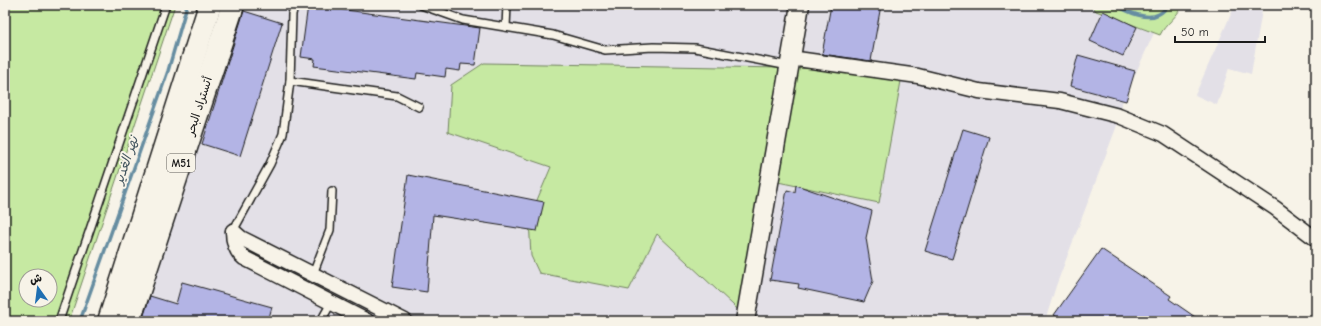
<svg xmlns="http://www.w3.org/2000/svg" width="1321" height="326" font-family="'Comic Neue','Playpen Sans Arabic',sans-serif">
<rect width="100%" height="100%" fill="#f7f3e8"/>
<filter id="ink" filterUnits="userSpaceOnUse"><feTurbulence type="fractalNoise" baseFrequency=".025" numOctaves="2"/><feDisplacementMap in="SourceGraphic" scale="8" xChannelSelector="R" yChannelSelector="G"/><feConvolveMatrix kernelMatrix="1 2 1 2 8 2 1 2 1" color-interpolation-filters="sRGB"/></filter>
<g filter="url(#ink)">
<!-- built -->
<g fill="#e3e0e7" fill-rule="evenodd">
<path d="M238,5h853l5,6 58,22 -33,72 -5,23 -60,158 -11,35h-908zM902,71l-129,109 -116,54 -128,-15 22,-52z"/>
<polygon points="1235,5 1263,5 1251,74 1229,68 1217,105 1195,95"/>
</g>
<!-- green -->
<g fill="#c6e9a2" stroke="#71825f" fill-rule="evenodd">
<path d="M5,5h170l-106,316h-64zM26,276h24v24h-24z"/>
<path d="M1091,5h91c-4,12 -17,19 -22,30l-64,-24z"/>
<polygon points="484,63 903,70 879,203 773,181 748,319 657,234 629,290 539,273 531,256 529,219 551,167 448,132 451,85"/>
</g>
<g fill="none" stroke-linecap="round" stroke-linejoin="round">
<!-- stream -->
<g stroke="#668da1" stroke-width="3.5">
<path d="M1117,5c10,7 30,16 42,9 4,-2 7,-6 9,-9"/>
<polyline points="80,321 168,71 187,5"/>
</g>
</g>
<!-- building -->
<g fill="#b3b4e5" stroke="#1c1c1c">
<polygon points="308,5 480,28 475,65 461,64 460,71 446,69 445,77 417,73 416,79 314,66 315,59 301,57"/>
<polygon points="831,5 881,5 871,61 822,54"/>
<polygon points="244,11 282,23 240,156 202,144"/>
<polygon points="1103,11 1137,27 1123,56 1090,41"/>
<polygon points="1078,55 1135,71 1126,101 1070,86"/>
<polygon points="963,129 989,137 952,259 925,251"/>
<polygon points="408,175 544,202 537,231 433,215 427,292 392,287"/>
<polygon points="796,185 872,211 866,238 873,281 864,302 798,288 799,284 770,280 787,190 795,192"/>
<polygon points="1101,249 1171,296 1169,299 1201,321 1063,321 1054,315"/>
<polygon points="182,282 272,307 268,321 142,321 150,296 176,304"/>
</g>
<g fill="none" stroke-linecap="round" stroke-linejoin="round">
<defs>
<g id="service">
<polyline points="421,5 463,20 553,35 605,50 653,47 695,48 789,66"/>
<polyline points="506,27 507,5"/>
<polyline points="290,81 397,96 419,107"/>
<polyline points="233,231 270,164 283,134 290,81 292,14 295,5"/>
<polyline points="313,274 330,230 332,191"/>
<polyline points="59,321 166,5"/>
<polyline points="321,321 331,303"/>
</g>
<g id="minor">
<polyline points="790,58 918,76 979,91 1060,101 1119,116 1163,134 1275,208 1316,239"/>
<polyline points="233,231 241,238 405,321"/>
<path d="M233,231c0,11 2,20 11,27l123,63"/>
</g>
<polyline id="tertiary" points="745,321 800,5"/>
<g id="motorway">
<polyline points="109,321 210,5"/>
<polyline points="129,321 233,5"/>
</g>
</defs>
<!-- service casing -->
<use href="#service" stroke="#1c1c1c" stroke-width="10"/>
<!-- minor casing -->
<use href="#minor" stroke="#1c1c1c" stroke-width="17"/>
<!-- tertiary casing -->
<use href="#tertiary" stroke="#1c1c1c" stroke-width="21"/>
<!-- motorway casing -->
<use href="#motorway" stroke="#1c1c1c" stroke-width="25"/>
<!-- service -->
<use href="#service" stroke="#f7f3e8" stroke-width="7"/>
<!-- minor -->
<use href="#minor" stroke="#f7f3e8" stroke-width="14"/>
<!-- tertiary -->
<use href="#tertiary" stroke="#f7f3e8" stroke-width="18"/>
<!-- motorway -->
<use href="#motorway" stroke="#f7f3e8" stroke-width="22"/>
</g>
</g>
<g text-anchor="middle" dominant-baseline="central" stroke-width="4" stroke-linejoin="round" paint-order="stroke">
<!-- shield labels -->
<rect fill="#f7f3e8" stroke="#5e5c59" stroke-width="1" x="167" y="154" width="28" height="18" rx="3"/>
<g font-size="11" font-weight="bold" fill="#1c1c1c">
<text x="181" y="163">M51</text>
</g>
<!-- street labels -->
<g font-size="12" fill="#1c1c1c" stroke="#f7f3e8">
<text transform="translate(199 106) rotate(-72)">أتستراد البحر</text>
</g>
<!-- water labels -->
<g font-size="13" font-style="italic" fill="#41545e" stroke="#f7f3e8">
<text transform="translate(126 160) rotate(-71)">نهر الغدير</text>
</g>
</g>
<!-- margin -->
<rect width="1321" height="326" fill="none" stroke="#f7f3e8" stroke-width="20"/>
<rect x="10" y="10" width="1301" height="306" fill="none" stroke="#1c1c1c" stroke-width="1.5" filter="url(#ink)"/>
<!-- north arrow -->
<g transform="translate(38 288) rotate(346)"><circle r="19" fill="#f7f3e8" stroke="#9f9d96"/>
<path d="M0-3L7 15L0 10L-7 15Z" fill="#1f6fb2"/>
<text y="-6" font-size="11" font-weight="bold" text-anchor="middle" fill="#1c1c1c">ش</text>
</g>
<!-- scale -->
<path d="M1175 36v6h90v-6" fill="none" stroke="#1c1c1c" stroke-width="2"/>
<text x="1181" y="36" font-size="12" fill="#1c1c1c" stroke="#f7f3e8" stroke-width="3" paint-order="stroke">50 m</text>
</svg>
